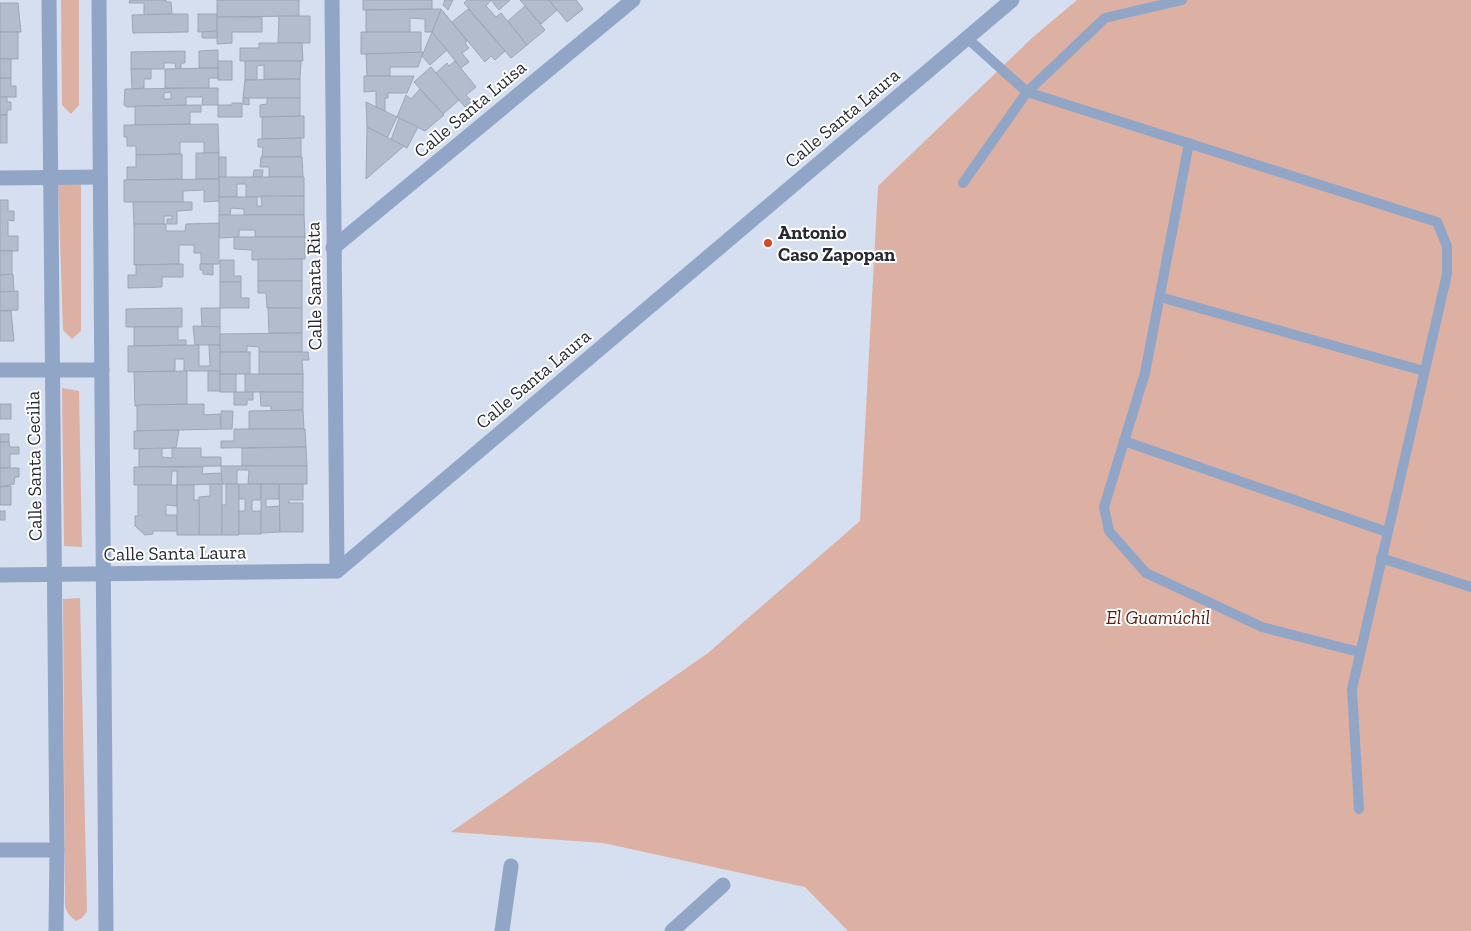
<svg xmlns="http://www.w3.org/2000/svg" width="1471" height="931" font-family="'Zilla Slab',serif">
<rect width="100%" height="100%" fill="#d5dff0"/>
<!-- green -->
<g fill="#ddb0a4">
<polygon points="61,0 79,0 79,105 71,114 62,105"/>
<polygon points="1077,0 1471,0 1471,931 848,931 805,887 603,843 451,832 708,653 860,521 878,186 1032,38"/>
<polygon points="81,180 81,331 72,339 63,330 58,181"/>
<polygon points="62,388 79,391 82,547 64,546"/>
<polygon points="80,598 87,911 82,918 76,921 69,915 65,907 63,599"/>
</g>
<!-- building -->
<g fill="#b2bccc" stroke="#9ca6b6" fill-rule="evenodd">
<polygon points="130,0 166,0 166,2 171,2 172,14 144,15 144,3 129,3"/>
<polygon points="217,0 299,0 299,16 217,17"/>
<polygon points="363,0 432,0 432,9 363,10"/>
<polygon points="445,0 453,0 448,10 443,5"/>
<polygon points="467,0 491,0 486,6 496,17 501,13 527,45 511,58 464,3"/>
<polygon points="491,0 510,0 499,10"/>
<polygon points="520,0 549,0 557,10 541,24"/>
<polygon points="549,0 576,0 583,9 567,22"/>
<polygon points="0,3 18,3 21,32 0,32"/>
<polygon points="525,6 545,30 527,45 508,21"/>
<polygon points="441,9 467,41 465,43 469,48 462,53 469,62 461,68 432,32"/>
<polygon points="441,9 432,32 425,32 425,19 410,18 410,32 366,32 366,10"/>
<polygon points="468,9 505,51 495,60 491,56 485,62 452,22"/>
<polygon points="172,14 188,14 188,32 133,33 132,15"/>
<polygon points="198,14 217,14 217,31 198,32"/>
<polygon points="279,16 310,16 310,43 278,43"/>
<polygon points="217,17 262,17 262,32 232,32 232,43 217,44"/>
<polygon points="217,31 217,38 202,38 202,32"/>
<rect x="0" y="32" width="18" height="27"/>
<polygon points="361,32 421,32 421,53 361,54"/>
<polygon points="432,32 447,50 430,65 422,56"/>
<polygon points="259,43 302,43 303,61 240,61 240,48 259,48"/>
<polygon points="218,50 218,68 199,68 199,51"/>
<polygon points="185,51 185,63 181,63 181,68 176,69 175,63 164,63 164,69 131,69 131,52"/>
<polygon points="423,52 418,67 390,67 390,76 367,76 366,54"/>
<rect x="0" y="59" width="11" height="19"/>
<rect x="218" y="61" width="14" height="19"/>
<polygon points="245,61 301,61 300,79 264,79 264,65 257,66 257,79 245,80"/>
<polygon points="455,61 476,87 466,95 472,101 465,107 436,73 447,63 449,66"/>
<polygon points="431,67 459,100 443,114 414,82"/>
<polygon points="218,68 218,78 209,78 209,88 165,88 165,69"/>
<polygon points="131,69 151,69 151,79 144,79 144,88 132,89"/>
<polygon points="364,76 414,76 407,93 388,93 388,98 385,98 385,111 376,107 376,91 364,92"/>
<polygon points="0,78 11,78 11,86 16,86 16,97 0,97"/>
<polygon points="300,79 300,98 243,98 245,80"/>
<path d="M218,88v17h-16l1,-8h-17v8l-59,2 -3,-2 1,-16zM171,92v7h-7v-6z"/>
<polygon points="420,89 444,115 425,131 397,117 406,95 411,99"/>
<polygon points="0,97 7,97 7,102 11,102 11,110 7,110 7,115 0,115"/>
<polygon points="243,98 249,98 249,105 243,104"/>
<polygon points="267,98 300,98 300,116 260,117 260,105 267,104"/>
<polygon points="366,102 397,117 387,138 367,127"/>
<polygon points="232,103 242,103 242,117 218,117 218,105 232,105"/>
<polygon points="201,105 201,112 190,112 190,124 135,125 135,106"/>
<rect x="0" y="115" width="7" height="28"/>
<polygon points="304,116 304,138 262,139 262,117"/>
<polygon points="399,118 418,127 407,148 391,140"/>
<polygon points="218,124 219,153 204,153 204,142 180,142 180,154 136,155 136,146 127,146 127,137 124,137 124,125"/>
<polygon points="367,127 404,146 366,179"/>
<polygon points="301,138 301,157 262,157 263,147 258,147 258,139"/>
<rect x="196" y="153" width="23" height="26"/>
<polygon points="182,154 182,179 127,180 127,167 136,167 136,155"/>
<rect x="219" y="157" width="7" height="20"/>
<polygon points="261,157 302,157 303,177 269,177 269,167 260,167"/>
<polygon points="254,170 263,170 262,177 253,177"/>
<polygon points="219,177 304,177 304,196 246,197 246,184 237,184 237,197 219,197"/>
<polygon points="219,179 219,201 204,202 204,190 183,191 183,202 124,202 124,180"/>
<polygon points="261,196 304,196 304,215 244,215 244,209 231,208 230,215 219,215 219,197 257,197 257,206 262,206"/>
<polygon points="0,200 8,200 8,211 14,211 14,221 8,220 8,236 18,236 18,251 0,251"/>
<polygon points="133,202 192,202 192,210 177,211 177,224 167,224 167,219 172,219 172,216 164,216 164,224 134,224"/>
<polygon points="219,215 304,215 305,237 255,237 255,230 239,230 239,237 219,238"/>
<polygon points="219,223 219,264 201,264 201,253 194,253 194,245 179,245 179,264 134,265 134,224 166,224 166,231 185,231 186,224"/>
<polygon points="234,237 305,237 305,259 252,260 252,250 234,249"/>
<rect x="0" y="251" width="12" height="24"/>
<rect x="258" y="259" width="44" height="22"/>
<polygon points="220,260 234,260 234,276 241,276 241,282 220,282"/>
<polygon points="183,264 183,277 162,277 162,287 128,288 128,275 136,275 136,265"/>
<polygon points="200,264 213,264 213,275 203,274 203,270 200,270"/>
<polygon points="13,274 14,292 0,292 0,275"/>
<polygon points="258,281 302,281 302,308 267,308 266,293 258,293"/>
<polygon points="220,282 241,282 241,298 249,298 249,308 220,308"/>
<polygon points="18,291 18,310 0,311 0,292"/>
<polygon points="182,308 182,327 126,327 126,309"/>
<polygon points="201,308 220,308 220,327 202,327"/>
<polygon points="268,308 302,308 302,333 269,333"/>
<polygon points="0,311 11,311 14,341 0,341"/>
<polygon points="193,326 220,327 220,345 195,345"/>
<polygon points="134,327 178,327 178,340 186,340 186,345 134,346"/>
<polygon points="302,333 302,352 259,352 259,347 247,346 247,352 220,352 220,334"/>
<polygon points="199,345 199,366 210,366 209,345 220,345 220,371 184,371 184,359 175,359 175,371 128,372 128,346"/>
<rect x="220" y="352" width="30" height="22"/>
<polygon points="259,352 308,352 309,360 302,360 303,374 259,374"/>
<polygon points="187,371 187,404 135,406 134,372"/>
<rect x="208" y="371" width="12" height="20"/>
<rect x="220" y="374" width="16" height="18"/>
<rect x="245" y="374" width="58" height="18"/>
<polygon points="234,392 253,392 253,400 247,400 247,405 234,405"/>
<polygon points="260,392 303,392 303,410 271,411 271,406 261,406"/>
<rect x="0" y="404" width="11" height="15"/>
<polygon points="204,404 204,415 220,414 221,429 137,431 137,405"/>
<polygon points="303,410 304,429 249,429 249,411"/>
<polygon points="221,411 233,411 232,429 221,429"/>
<polygon points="234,429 305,429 306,447 221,448 221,441 234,441"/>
<polygon points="179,430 176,448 134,449 134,431"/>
<rect x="0" y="434" width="9" height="8"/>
<polygon points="0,442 9,442 10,447 19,447 19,454 10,454 10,468 0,468"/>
<polygon points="306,447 307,466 242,466 242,448"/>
<polygon points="162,448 162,457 172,458 172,448 201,448 201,457 221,457 221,466 139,467 139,449"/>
<polygon points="221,466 307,466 307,484 248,484 249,470 237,470 237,484 222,484"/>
<polygon points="134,467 203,467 202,474 221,473 222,484 177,485 177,471 172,471 171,485 134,485"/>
<polygon points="0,468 19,468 19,477 15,477 14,484 0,487"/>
<polygon points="210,484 222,484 222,535 199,535 199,497 210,496"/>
<polygon points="226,484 239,484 239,535 222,535 222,505 226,505"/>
<polygon points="239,484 261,484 261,500 252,500 252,511 261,511 261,534 239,534 239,511 245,511 245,499 239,499"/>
<polygon points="261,484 279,484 279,499 266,499 266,507 280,506 280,532 261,533"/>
<polygon points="279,484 303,484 303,500 289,500 289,503 303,503 303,532 280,532"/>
<polygon points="138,485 177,485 177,506 166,505 166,515 177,515 177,531 153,531 153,534 145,535 135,526 135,516 138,516"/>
<polygon points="177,485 194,485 194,500 199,500 199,535 177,535"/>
<polygon points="11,486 11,505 0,505 0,487"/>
<rect x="0" y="511" width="5" height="9"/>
</g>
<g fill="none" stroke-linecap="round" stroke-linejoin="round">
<!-- service -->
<g stroke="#91a5c6" stroke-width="10">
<polyline points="967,38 1027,92 1437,222 1447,246 1447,274 1352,689 1359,809"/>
<polyline points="1189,143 1145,373 1104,507 1109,531 1146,573 1262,627 1359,652"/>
<polyline points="963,183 1027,92 1105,18 1182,0"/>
<polyline points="1160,297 1424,371"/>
<polyline points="1124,441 1387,532"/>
<polyline points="1381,558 1471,587"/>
</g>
<!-- pedestrian -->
<g stroke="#91a5c6" stroke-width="15">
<polyline points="502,931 511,866"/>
<polyline points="672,931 723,885"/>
</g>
<!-- minor -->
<g stroke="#91a5c6" stroke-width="15">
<polyline points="49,0 57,850 56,931"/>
<polyline points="99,0 106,931"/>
<polyline points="332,0 337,571"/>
<polyline points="0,178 100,177"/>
<polyline points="333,248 633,0"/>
<polyline points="0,370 102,370"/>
<polyline points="0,575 337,571 1012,0"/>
<polyline points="0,850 57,850"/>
</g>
</g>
<!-- markers -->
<circle fill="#d44a29" stroke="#fff" stroke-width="2" cx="768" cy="243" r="5"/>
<g text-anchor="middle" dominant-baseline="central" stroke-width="4" stroke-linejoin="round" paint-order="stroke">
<!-- street labels -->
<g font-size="19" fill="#272b31" stroke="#fff">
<text transform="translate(470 109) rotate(-40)">Calle Santa Luisa</text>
<text transform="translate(842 118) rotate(-40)">Calle Santa Laura</text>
<text transform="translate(314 286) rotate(-91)">Calle Santa Rita</text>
<text transform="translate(533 379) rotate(-40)">Calle Santa Laura</text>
<text transform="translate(34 466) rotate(-91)">Calle Santa Cecilia</text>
<text transform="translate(175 553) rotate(-1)">Calle Santa Laura</text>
</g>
<!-- poi labels -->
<g font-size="19" font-weight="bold" fill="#272b31" stroke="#fff" text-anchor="start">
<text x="778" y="232">Antonio<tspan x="778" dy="22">Caso Zapopan</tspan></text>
</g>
<!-- park labels -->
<g font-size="19" font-style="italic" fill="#571d0f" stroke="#fff">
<text x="1158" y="617">El Guamúchil</text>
</g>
</g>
</svg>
